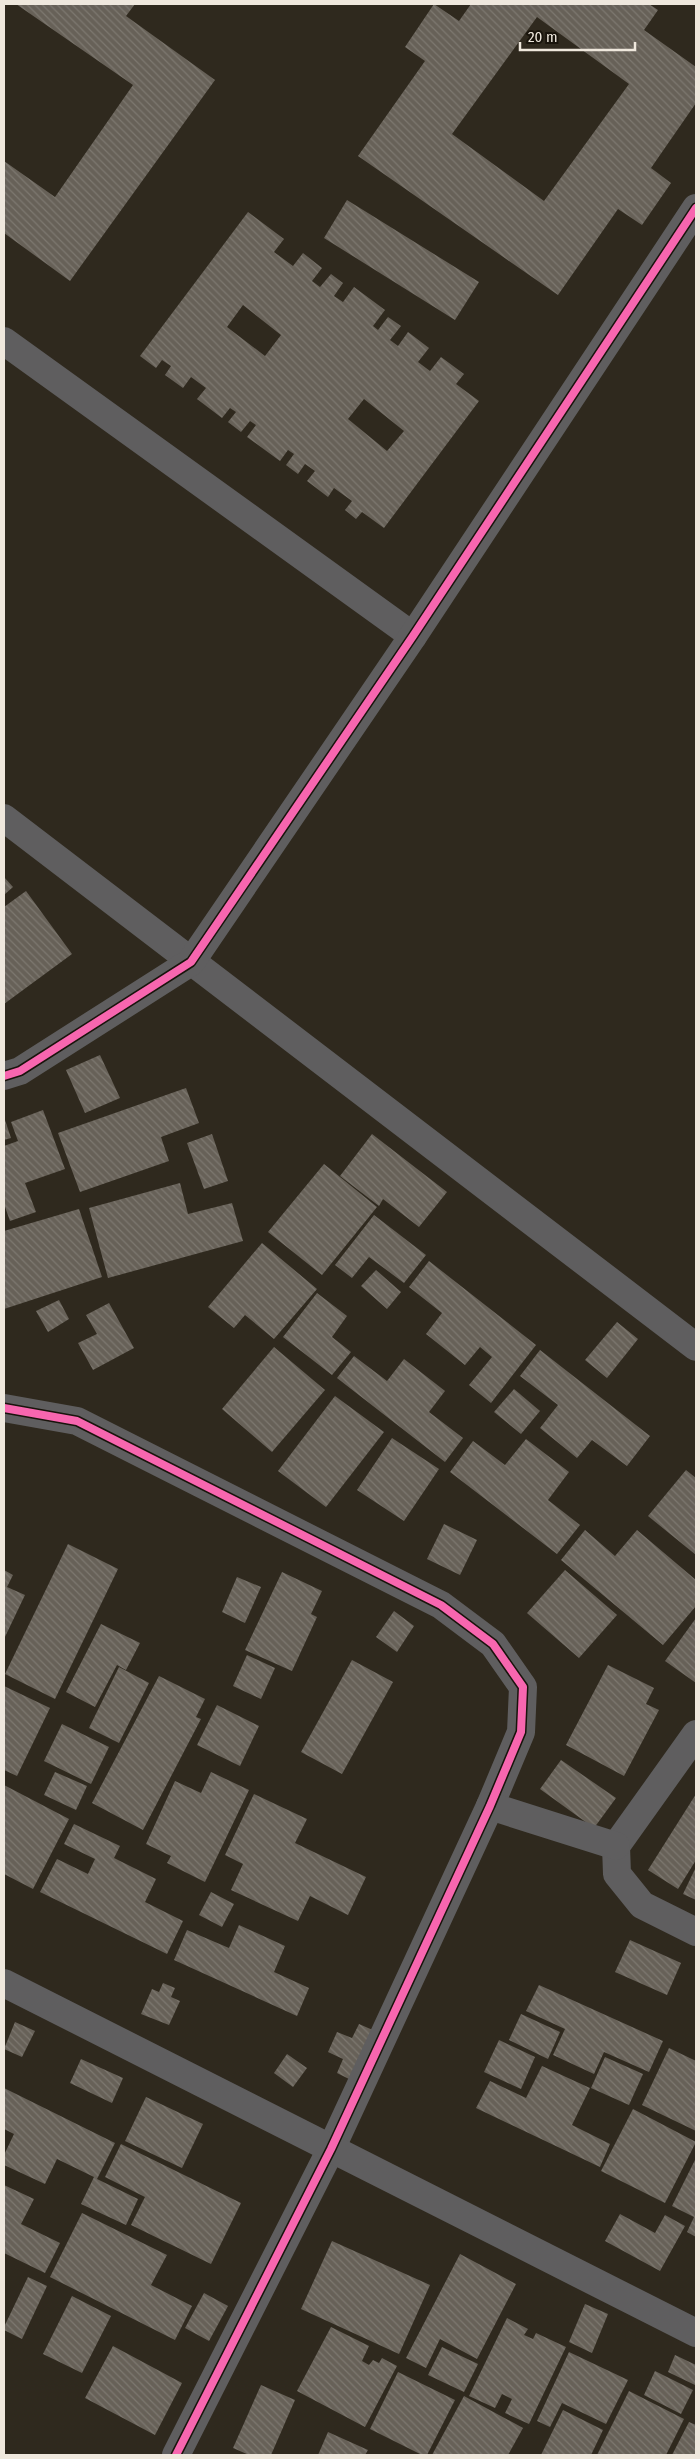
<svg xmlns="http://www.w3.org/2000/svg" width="700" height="2459" font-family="'Fira Sans Condensed',sans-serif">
<defs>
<pattern id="building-back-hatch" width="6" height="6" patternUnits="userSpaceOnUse" patternTransform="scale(1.25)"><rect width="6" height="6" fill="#676158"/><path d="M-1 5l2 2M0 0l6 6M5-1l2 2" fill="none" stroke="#7d7870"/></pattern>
</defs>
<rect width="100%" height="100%" fill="#2f291e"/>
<!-- building -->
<g fill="url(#building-back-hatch)" fill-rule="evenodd">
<polygon points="16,4 135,4 126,16 215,80 70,281 4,233 4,161 55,197 133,85"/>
<path d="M434,4l25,17 12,-17h178l9,6 -14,20 52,37v36l-45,65 20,15 -29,42 -24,-16 -60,86 -200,-139 67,-95 -20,-14zM537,17l92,67 -85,117 -92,-67z"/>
<polygon points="347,200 479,282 455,320 324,238"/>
<path d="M248,212l36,27 -10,13 19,14 10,-13 19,15 -10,13 8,6 11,-13 12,9 -9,13 9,6 11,-15 31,23 -12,16 5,4 10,-13 13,9 -11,14 8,6 10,-14 21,16 -11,14 12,9 11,-14 23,17 -8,10 23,17 -95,127 -22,-16 -6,7 -11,-9 7,-9 -18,-13 -6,9 -21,-16 8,-10 -10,-7 -7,10 -12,-9 8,-11 -6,-4 -8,11 -33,-24 9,-12 -6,-4 -9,11 -13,-10 8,-10 -6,-4 -8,10 -25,-19 9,-11 -15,-11 -8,11 -18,-13 6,-9 -9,-6 -6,8 -16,-12zM243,305l38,30 -16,21 -38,-29zM364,399l40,32 -17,20 -39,-32z"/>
<polygon points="4,877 13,887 4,895"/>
<polygon points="26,891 72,954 4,1004 4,907"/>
<polygon points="100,1055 120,1098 85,1113 66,1070"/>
<polygon points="186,1088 199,1123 161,1137 169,1161 80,1192 58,1133"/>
<polygon points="43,1110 65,1169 25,1183 36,1212 10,1221 4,1204 4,1146 18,1141 11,1122"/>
<polygon points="4,1117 11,1138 4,1140"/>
<polygon points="212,1134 228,1181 204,1189 187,1143"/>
<polygon points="372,1134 447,1192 419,1227 383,1199 379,1206 340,1176"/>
<polygon points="324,1164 377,1207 322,1275 268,1232"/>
<polygon points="180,1183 188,1214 232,1203 243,1241 108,1278 89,1208"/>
<polygon points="79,1209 102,1277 4,1309 4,1231"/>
<polygon points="374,1215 426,1255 404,1283 369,1257 352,1278 335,1265"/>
<polygon points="262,1243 317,1289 274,1339 245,1315 234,1328 208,1307"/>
<polygon points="429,1261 536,1345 491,1403 469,1385 492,1357 480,1347 465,1365 426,1334 442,1313 409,1287"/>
<polygon points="376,1270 401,1292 387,1309 361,1286"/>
<polygon points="317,1293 347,1316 332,1337 351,1352 332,1375 283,1337"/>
<polygon points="59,1300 69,1319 48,1332 36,1311"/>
<polygon points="109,1303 134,1348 93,1370 78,1343 97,1334 86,1315"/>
<polygon points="617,1322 638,1339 607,1378 585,1360"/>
<polygon points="274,1347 325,1390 272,1452 222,1409"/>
<polygon points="540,1350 650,1436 627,1466 592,1440 577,1458 540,1428 558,1405 520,1376"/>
<polygon points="354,1356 387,1381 404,1359 445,1391 429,1412 463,1438 445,1462 337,1378"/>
<polygon points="514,1389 540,1411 521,1434 494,1412"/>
<polygon points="335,1396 384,1432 326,1507 278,1471"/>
<polygon points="392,1438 439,1469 404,1521 357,1490"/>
<polygon points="526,1439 569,1472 548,1500 580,1525 557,1554 450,1472 473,1441 505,1465"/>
<polygon points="686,1470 696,1478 696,1555 648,1516"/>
<polygon points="444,1524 477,1540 460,1575 427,1559"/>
<polygon points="585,1530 615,1556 637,1530 696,1580 696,1606 663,1645 561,1560"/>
<polygon points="68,1544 118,1569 55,1699 5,1674"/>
<polygon points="4,1570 13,1575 7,1587 25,1595 4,1639"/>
<polygon points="565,1570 617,1615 579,1658 527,1613"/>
<polygon points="282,1572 322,1591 311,1614 317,1617 292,1671 245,1650"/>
<polygon points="237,1577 261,1587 245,1623 222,1612"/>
<polygon points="394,1611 414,1626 397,1652 376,1637"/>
<polygon points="696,1618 696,1683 665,1661"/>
<polygon points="101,1624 140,1643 126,1670 117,1665 95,1707 66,1692"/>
<polygon points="247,1655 275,1668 261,1699 233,1686"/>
<polygon points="352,1660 393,1682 342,1774 301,1752"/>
<polygon points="608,1665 654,1688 646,1704 659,1710 624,1776 566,1745"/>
<polygon points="119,1667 149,1683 119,1743 89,1728"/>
<polygon points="159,1676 205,1699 196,1717 201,1719 143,1830 92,1803"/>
<polygon points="4,1686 50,1708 17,1776 4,1770"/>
<polygon points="217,1705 259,1726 240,1766 197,1745"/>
<polygon points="62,1724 109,1747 91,1784 44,1761"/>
<polygon points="561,1760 616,1798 594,1828 540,1789"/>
<polygon points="55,1772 87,1786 76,1810 44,1795"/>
<polygon points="211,1772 249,1790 205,1882 167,1863 171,1856 146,1844 175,1781 201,1793"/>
<polygon points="4,1785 69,1819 33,1889 4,1874"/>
<polygon points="254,1794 307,1819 295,1843 366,1877 348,1915 310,1896 298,1921 231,1890 243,1864 225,1855"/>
<polygon points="696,1794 696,1860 678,1889 648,1870"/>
<polygon points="74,1824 120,1846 114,1858 156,1879 145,1902 183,1921 167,1954 40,1892 57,1859 88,1874 95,1859 64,1844"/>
<polygon points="696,1867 696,1900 683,1894"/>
<polygon points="211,1892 234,1904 222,1927 199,1915"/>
<polygon points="239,1925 285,1946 274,1972 309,1988 297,2016 174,1960 187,1930 229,1948"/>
<polygon points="630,1940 681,1963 667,1995 615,1972"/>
<polygon points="163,1983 175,1988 171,1997 180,2001 169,2025 141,2014 152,1989 159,1992"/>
<polygon points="539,1985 663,2041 649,2072 604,2052 594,2074 553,2055 565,2029 526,2011"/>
<polygon points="521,2014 560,2032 548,2059 509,2040"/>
<polygon points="15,2022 35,2031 22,2057 4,2049"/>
<polygon points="359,2024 375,2031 353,2081 337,2073 343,2059 328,2052 337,2032 352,2038"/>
<polygon points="499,2040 535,2057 521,2089 484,2072"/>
<polygon points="669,2048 696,2061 696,2131 642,2105"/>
<polygon points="287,2054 307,2068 293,2087 274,2073"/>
<polygon points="605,2057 643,2074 629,2105 591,2088"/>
<polygon points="81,2059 123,2078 112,2103 70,2083"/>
<polygon points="542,2066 590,2088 572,2125 610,2144 600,2167 476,2108 490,2081 526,2098"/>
<polygon points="4,2088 115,2143 97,2179 138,2199 126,2225 81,2204 94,2177 57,2159 45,2184 4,2165 4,2155 14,2134 4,2129"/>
<polygon points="146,2097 203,2124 182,2168 125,2141"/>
<polygon points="633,2109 696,2142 665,2203 601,2171"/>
<polygon points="121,2144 241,2203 211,2264 131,2225 145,2197 105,2177"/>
<polygon points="696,2158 696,2237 687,2232 694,2217 672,2206"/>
<polygon points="4,2185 34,2199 21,2224 60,2243 45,2273 4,2253"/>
<polygon points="82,2213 167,2255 151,2285 192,2306 175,2340 50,2277"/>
<polygon points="620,2214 655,2233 665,2215 685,2226 660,2271 605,2241"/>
<polygon points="332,2241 430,2285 399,2354 301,2309"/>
<polygon points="460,2254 516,2284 477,2359 440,2339 426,2368 406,2358"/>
<polygon points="28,2277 47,2286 22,2339 4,2330 4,2327"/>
<polygon points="204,2293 228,2306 209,2341 185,2328"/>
<polygon points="72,2296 111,2316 82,2373 43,2354"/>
<polygon points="585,2304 608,2314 592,2353 569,2342"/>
<polygon points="507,2318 528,2329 524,2335 533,2339 536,2333 566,2347 529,2424 505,2413 512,2399 502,2394 495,2408 469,2396"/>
<polygon points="331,2327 369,2346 362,2361 369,2365 373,2360 379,2363 382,2358 397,2366 365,2427 297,2391"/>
<polygon points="113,2346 182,2383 155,2435 85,2398"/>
<polygon points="442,2347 478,2364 464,2392 428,2375"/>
<polygon points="569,2352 628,2380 606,2424 562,2403 550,2427 537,2421"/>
<polygon points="675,2355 696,2365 695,2385 668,2372"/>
<polygon points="655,2371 693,2390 681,2414 644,2395"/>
<polygon points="398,2372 455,2400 427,2455 422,2455 370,2429"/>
<polygon points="261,2385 295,2400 271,2455 249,2455 233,2448"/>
<polygon points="629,2391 684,2419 666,2455 597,2455"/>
<polygon points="464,2396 523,2428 508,2455 432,2455"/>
<polygon points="563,2410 603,2430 591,2455 541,2455"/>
<polygon points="689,2422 696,2425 696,2455 672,2455"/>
<polygon points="328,2432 368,2450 365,2455 318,2455"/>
</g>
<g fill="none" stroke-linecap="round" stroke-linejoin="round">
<!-- minor -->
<g stroke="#5f5e5f" stroke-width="28">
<polyline points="4,341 413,636"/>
<polyline points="4,818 696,1347"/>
<polyline points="4,1076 20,1071 191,962 413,636 696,208"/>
<polyline points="4,1408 77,1421 441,1605 493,1644 523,1687 521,1732 490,1806 331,2149 176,2455"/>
<polyline points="696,1734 616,1846 617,1874 642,1905 696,1932"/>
<polyline points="490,1806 616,1846"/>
<polyline points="4,1983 696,2333"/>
</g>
<defs>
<g id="cycleway">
<polyline points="4,1076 20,1071 191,962 413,636 696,208"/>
<polyline points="4,1408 77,1421 441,1605 493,1644 523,1687 521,1732 490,1806 331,2149 176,2455"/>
</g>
</defs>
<!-- cycleway casing -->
<use href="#cycleway" stroke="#19140c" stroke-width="11"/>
<!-- cycleway -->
<use href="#cycleway" stroke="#f766af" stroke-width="8"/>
</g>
<!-- border -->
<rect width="700" height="2459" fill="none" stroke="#efe8dd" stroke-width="10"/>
<!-- scale -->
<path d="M520 42v8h115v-8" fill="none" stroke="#efe8dd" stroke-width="2.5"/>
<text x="528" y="42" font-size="15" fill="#efe8dd" stroke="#19140c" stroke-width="4" paint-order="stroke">20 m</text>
</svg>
